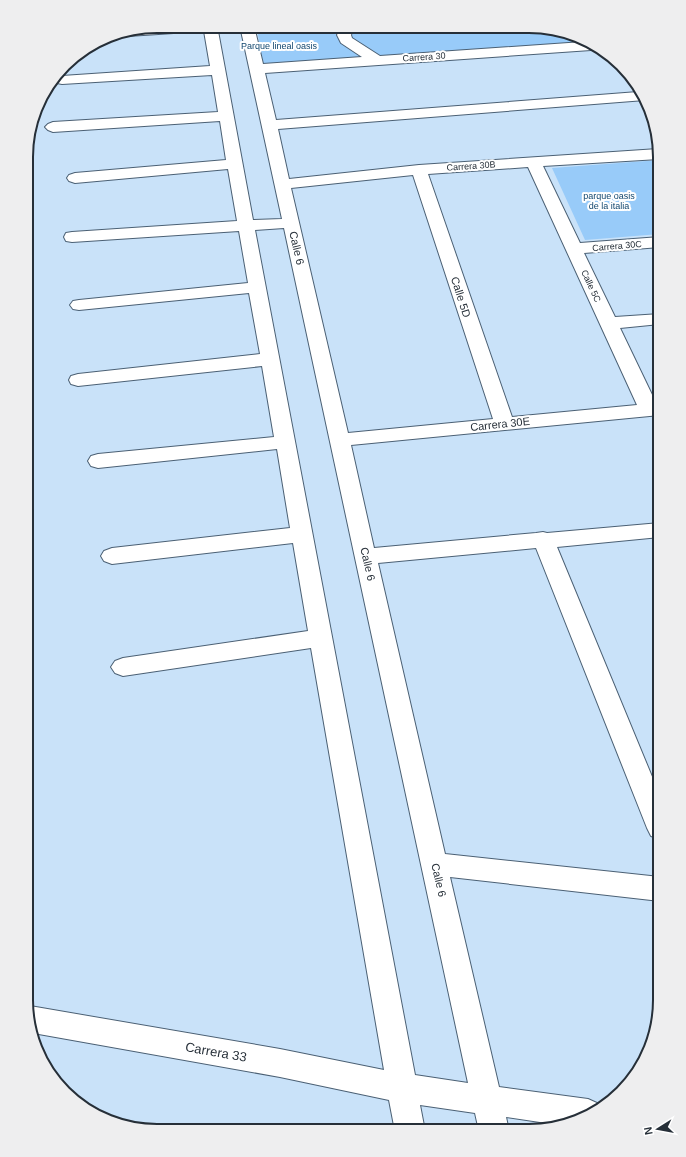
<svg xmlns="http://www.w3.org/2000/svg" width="686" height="1157" font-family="Arial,sans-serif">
<rect width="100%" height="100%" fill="#c9e2f9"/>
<!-- green -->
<g fill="#98cbf9">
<polygon points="257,26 342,27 371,60 262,67"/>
<polygon points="354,27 546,27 582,42 381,58 351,39 351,30"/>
<polygon points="660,160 660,234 585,240 552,168"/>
</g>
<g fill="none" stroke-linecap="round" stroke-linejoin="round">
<defs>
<path id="minor" d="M156,26h76l-2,3 -12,2 35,189 29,-1 -42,-193h14l9,38 99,-7 -21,-14 -4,-8 4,-8h13l-3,8 1,3 28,18 203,-14 14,6 -6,2 -326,23 11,47 362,-28 7,8 -367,29 11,50 130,-14 239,-16 1,10 -116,7 37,77 80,-6v10l-76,6 31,64 45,-3v10l-40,4 36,75h4v12l-309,30 23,103 162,-15 7,-1 4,1 113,-10v14l-103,10 103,249v43l-9,-3 -4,-8 -111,-280 -158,15 67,291 215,23v24l-210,-24 49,210 89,12 11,5v1l-20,16 -19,4 -54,-8 3,14h-30l-4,-18 -55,-8 5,26h-30l-6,-31 -109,-23 -247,-44 -6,-26 3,-1 250,43 104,21 -73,-422 -188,28 -8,-3 -4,-6 4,-6 8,-3 185,-27 -15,-88 -181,21 -8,-3 -3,-5 3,-5 8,-3 178,-20 -13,-79 -179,19 -7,-2 -3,-5 3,-5 7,-2 176,-17 -12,-71 -184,20 -7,-2 -2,-4 2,-4 7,-2 182,-20 -11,-61 -170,17 -6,-1 -3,-4 3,-4 6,-1 169,-17 -9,-52 -167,11 -6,-1 -2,-4 2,-4 6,-1 165,-11 -9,-52 -153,14 -6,-2 -2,-3 2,-3 6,-2 151,-13 -6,-39 -167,11 -5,-2 -3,-3 3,-3 5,-2 165,-10 -6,-37 -150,9 -5,-1 -2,-3 2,-3 5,-1 148,-10 -6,-35 -76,5 -6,-3zM528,167l109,238 -125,12 -84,-243zM413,175l80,244 -145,14 -57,-245zM284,228l184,855 -53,-8 -160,-845z"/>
</defs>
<!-- minor casing -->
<use href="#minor" stroke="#4b6074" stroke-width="2"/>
<!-- minor -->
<use href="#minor" fill="#fff" fill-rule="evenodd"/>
</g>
<g text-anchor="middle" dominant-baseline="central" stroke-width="4" stroke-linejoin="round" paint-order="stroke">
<!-- far-park labels -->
<g font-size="9" fill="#11466e" stroke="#fff">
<text x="279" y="46">Parque lineal oasis</text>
<text x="609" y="196">parque oasis<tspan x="609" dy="10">de la italia</tspan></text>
</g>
<!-- far-street labels -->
<g font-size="9" fill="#262f38" stroke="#fff">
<text transform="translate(424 57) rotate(-4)">Carrera 30</text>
<text transform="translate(471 166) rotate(-4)">Carrera 30B</text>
<text transform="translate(617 246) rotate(-5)">Carrera 30C</text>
<text transform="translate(591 286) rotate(65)">Calle 5C</text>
</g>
<!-- street labels -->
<g font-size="11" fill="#262f38" stroke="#fff">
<text transform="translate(297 248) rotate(77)">Calle 6</text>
<text transform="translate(461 297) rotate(72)">Calle 5D</text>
<text transform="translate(500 424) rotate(-6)">Carrera 30E</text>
<text transform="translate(368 564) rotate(77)">Calle 6</text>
<text transform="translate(439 880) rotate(77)">Calle 6</text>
</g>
<!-- near-street labels -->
<g font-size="13" fill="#262f38" stroke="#fff">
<text transform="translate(216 1052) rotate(10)">Carrera 33</text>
</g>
</g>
<!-- crop -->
<path d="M0 0H686V1157H0ZM157 33H529A124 124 0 0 1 653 157V1000A124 124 0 0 1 529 1124H157A124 124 0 0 1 33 1000V157A124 124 0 0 1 157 33Z" fill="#eeeeef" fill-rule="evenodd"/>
<path fill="none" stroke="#262f38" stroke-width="2" d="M157 33H529A124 124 0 0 1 653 157V1000A124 124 0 0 1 529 1124H157A124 124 0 0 1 33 1000V157A124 124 0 0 1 157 33Z"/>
<!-- north arrow -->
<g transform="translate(658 1129) rotate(259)" stroke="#ffffff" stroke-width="3" paint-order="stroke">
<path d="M0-3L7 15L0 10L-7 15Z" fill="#262f38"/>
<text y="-6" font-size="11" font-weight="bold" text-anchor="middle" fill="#262f38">N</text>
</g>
</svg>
